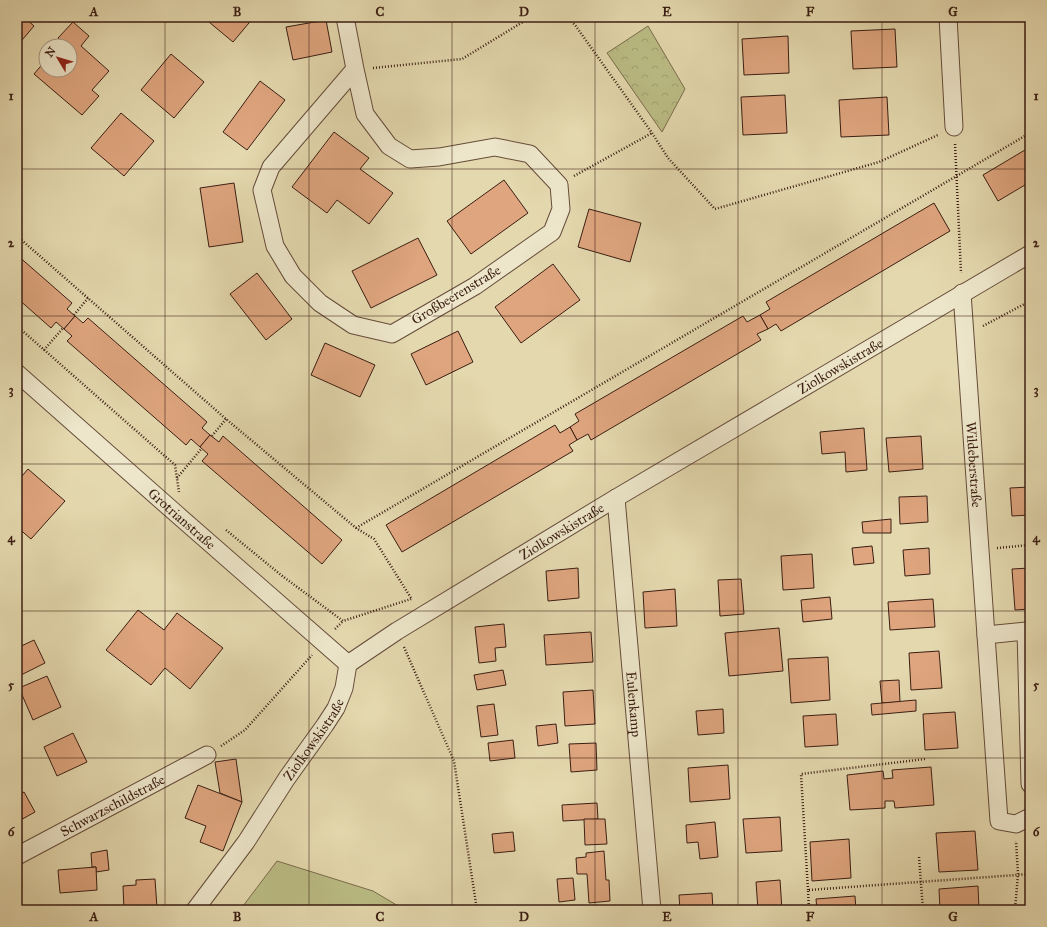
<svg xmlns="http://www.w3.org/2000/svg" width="1047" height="927" font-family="'IM FELL Great Primer',serif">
<defs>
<pattern id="park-crowns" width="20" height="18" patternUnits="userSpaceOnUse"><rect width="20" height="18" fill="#bbbc85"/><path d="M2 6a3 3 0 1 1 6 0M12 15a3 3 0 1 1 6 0" fill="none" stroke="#a2a172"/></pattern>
</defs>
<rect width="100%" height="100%" fill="#e4d8ae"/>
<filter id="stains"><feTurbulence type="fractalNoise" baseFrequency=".005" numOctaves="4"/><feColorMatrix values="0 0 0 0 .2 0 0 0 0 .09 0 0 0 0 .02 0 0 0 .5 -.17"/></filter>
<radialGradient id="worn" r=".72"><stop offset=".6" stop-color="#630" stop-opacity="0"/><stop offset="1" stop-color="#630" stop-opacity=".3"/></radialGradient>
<!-- park -->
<polygon fill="url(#park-crowns)" stroke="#7b6d4c" points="648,26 685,89 662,132 607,53"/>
<!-- garden -->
<path fill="#bbbc85" stroke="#7b6d4c" d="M277,861l96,30 32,19c-14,0 -33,2 -47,0 -20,-3 -39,-6 -59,0h-59z"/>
<!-- building -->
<g fill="#dea57e" stroke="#3b1e13">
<polygon points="17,17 24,17 34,26 17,46"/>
<polygon points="203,17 254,17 233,42"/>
<polygon points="326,20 332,52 293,60 286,27"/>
<polygon points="73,22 89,36 81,46 109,71 92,90 99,96 82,115 34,74 46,60 46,70 70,70 71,49 70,46 67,46 58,38"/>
<polygon points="895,29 897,67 853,69 851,31"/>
<polygon points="788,36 789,73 744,75 742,39"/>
<polygon points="171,54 204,82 174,118 141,90"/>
<polygon points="260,81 285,100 247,150 223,132"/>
<polygon points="785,95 787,133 743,135 741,97"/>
<polygon points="887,97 889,135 841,137 839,100"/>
<polygon points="121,113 154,141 124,176 91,148"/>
<polygon points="334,132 369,158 360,169 393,193 369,224 337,200 327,213 292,187"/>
<polygon points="1030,147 1030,182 998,201 983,175"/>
<polygon points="504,180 528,213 471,254 447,221"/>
<polygon points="234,183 243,242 209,247 200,188"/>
<polygon points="934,203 950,231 781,331 776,324 768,329 760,315 770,309 766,302"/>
<polygon points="589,209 641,223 630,262 578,247"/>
<polygon points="418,238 437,275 371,308 352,271"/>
<polygon points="17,255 72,303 67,309 75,316 64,329 56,322 51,328 17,298"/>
<polygon points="553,264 580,300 521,343 495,307"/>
<polygon points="257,273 292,319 266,340 230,294"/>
<polygon points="760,315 768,329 757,334 761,340 591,440 588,434 577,440 570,427 579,421 575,414 743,316 747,322"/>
<polygon points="75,316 83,323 88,318 207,422 202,428 210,435 200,447 191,439 186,445 67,341 72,336 64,329"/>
<polygon points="458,331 473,362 426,385 411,354"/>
<polygon points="325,343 375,365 360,397 311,375"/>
<polygon points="555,425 560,433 570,427 577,440 569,445 573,451 402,552 386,525"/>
<polygon points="864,428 867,470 846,472 845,452 822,454 820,432"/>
<polygon points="210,435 219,442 223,436 342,540 322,564 202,461 208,454 200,447"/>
<polygon points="921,436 923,469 889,472 886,438"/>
<polygon points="28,469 65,501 31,539 17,527 17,482"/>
<polygon points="1030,487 1030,515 1012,516 1010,488"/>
<polygon points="927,496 928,522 900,524 899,497"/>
<polygon points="891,519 891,533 863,533 862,522"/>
<polygon points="872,546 874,563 854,565 852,548"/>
<polygon points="929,548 930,574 905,576 903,550"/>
<polygon points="812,554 814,588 783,590 781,556"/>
<polygon points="578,568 579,598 548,601 546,571"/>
<polygon points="1030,568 1030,609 1015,610 1012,569"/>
<polygon points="741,579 744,614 720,616 718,580"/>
<polygon points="675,589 677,626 645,628 643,592"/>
<polygon points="830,597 832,619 803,622 801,600"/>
<polygon points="933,599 935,627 890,630 888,602"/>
<polygon points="138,610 164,630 177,613 223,648 190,689 165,668 151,685 106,650"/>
<polygon points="504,624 506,647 495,648 496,661 479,663 475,627"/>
<polygon points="779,628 783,671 729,676 725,633"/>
<polygon points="591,632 593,662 546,665 544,635"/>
<polygon points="34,640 45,663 17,677 17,648"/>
<polygon points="939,651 942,688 911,690 909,653"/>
<polygon points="828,657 830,700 791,703 788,659"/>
<polygon points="503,670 506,685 477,690 474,675"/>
<polygon points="47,676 61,707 33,720 19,688"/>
<polygon points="899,680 900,702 882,703 880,681"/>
<polygon points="593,690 595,724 565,726 563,692"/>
<polygon points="916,700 916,711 872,715 871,704"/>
<polygon points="494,704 498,735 481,737 477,706"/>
<polygon points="723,709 724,733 698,735 696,711"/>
<polygon points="955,712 958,748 925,750 923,714"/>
<polygon points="836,714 838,745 805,747 803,716"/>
<polygon points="556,724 558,743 538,746 536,726"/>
<polygon points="73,733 87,762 57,776 44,747"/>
<polygon points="513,740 515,758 490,761 488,743"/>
<polygon points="596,743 597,770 571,772 569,744"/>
<polygon points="236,759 242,802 220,793 215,762"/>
<polygon points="728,765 730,799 690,802 688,768"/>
<polygon points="931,767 934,805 895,808 894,801 885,801 885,808 850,810 847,775 883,771 884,779 893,778 892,770"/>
<polygon points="198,785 242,802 223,851 200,842 206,826 185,818"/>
<polygon points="24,792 35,812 17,822 17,796"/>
<polygon points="597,803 598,819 563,821 562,805"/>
<polygon points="780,817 782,851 746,853 743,819"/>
<polygon points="584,819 605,819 607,844 585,845"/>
<polygon points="715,822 718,857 700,859 698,842 687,843 686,825"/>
<polygon points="975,831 978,870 939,872 936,833"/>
<polygon points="513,832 515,851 494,853 492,834"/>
<polygon points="849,839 851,878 812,881 810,842"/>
<polygon points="107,850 109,870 96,872 96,867 92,867 91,853"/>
<polygon points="604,851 606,880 609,880 610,901 589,903 587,874 577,874 576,858 586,857 586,853"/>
<polygon points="96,867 97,890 60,893 58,870"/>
<polygon points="573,878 575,900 559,902 557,879"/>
<polygon points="155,879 157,908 151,908 151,910 124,910 123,886 136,885 136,880"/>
<polygon points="780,880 782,910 758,910 756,882"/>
<polygon points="978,886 979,910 940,910 939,889"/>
<polygon points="712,893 713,910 680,910 679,895"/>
<polygon points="855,896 856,910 817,910 816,899"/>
</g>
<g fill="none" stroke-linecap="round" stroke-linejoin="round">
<defs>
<g id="minor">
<polyline points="345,17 355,69 365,114 389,146 410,159 439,157 495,147 530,154 559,185 561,209 552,232 475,286 392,334 353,325 320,303 293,276 275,246 262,190 271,167 355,69"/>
<polyline points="948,17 954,127"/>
<path id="s1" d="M962,293l37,528 17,3 14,-7"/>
<path id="s2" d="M17,373l163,144 168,147"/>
<path id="s3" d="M616,498l36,412"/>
<polyline points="986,635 1026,631 1030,784"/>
<path id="s4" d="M17,856l190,-101"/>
<path id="s5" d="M195,910l51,-68 41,-64 38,-53 11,-17 8,-20 4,-24 49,-33 219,-133 414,-244"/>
</g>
</defs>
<!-- minor casing -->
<use href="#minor" stroke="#654c3a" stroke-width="19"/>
<!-- path -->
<g stroke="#3b1e13" stroke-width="2.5" stroke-dasharray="1 2" stroke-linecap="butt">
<polyline points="567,17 575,25 652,133 668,158 715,209 879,162 938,135"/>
<polyline points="373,68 462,59 531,17"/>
<polyline points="955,144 961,273"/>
<polyline points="574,176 652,133"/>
<polyline points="17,236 226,419 356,528 374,539 411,598 411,600"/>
<polyline points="74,315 88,298"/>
<polyline points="17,326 175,465 179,492"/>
<polyline points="983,326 1030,301"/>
<polyline points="44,350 63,328"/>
<polyline points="212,436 226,419"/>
<polyline points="177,478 202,448"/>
<polyline points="356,528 1030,133"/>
<polyline points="226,530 281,575 343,621 411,599"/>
<polyline points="997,548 1030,545"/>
<polyline points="335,629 343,621"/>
<polyline points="404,647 454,761 477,910"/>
<polyline points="221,746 245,730 312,655"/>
<polyline points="919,857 923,910"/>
<polyline points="808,890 801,774 925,759"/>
<polyline points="809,910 808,890 1030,874"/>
<polyline points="1015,910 1018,874 1016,841"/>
</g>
<!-- minor -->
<use href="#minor" stroke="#ede6ca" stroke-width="17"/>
</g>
<!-- grid -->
<path fill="none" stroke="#3b1e13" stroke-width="1" stroke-opacity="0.55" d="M165,17v893M309,17v893M452,17v893M595,17v893M738,17v893M882,17v893M17,169h1013M17,316h1013M17,464h1013M17,611h1013M17,758h1013"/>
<g text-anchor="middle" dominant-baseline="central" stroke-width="3" stroke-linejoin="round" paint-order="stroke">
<!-- street labels -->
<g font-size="14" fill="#3b1e13" stroke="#ede6ca">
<text transform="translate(456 295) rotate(-31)">Großbeerenstraße</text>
<text stroke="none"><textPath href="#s5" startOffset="868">Ziolkowskistraße</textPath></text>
<text stroke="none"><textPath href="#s1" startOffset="172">Wildeberstraße</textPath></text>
<text stroke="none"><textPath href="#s2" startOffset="220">Grotrianstraße</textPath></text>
<text stroke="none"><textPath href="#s5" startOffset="544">Ziolkowskistraße</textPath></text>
<text stroke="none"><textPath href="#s3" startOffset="207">Eulenkamp</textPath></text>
<text stroke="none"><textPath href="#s5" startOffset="208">Ziolkowskistraße</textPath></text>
<text stroke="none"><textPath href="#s4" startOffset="108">Schwarzschildstraße</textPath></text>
</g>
</g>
<!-- margin -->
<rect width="1047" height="927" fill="none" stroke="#e4d8ae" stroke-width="44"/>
<!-- north arrow -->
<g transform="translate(58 58) rotate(308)"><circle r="19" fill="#ede6ca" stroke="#a69681"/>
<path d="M0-3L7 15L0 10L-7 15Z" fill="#8f2418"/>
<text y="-6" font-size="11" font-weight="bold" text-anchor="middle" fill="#3b1e13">N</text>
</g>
<rect x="22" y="22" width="1003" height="883" fill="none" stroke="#3b1e13" stroke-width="1.5"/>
<g font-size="13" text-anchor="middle" font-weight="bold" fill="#3b1e13">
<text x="94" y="16">A</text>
<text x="237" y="16">B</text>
<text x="380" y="16">C</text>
<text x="524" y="16">D</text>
<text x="667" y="16">E</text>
<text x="810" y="16">F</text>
<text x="953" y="16">G</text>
<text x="11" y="100">1</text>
<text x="1036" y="100">1</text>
<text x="11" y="247">2</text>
<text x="1036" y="247">2</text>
<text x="11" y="394">3</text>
<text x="1036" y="394">3</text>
<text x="11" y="542">4</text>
<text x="1036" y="542">4</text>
<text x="11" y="689">5</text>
<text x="1036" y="689">5</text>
<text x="11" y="836">6</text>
<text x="1036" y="836">6</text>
<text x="94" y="921">A</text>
<text x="237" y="921">B</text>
<text x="380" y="921">C</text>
<text x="524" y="921">D</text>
<text x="667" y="921">E</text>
<text x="810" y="921">F</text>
<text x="953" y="921">G</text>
</g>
<rect width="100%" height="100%" filter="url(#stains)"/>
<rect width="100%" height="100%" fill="url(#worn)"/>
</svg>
